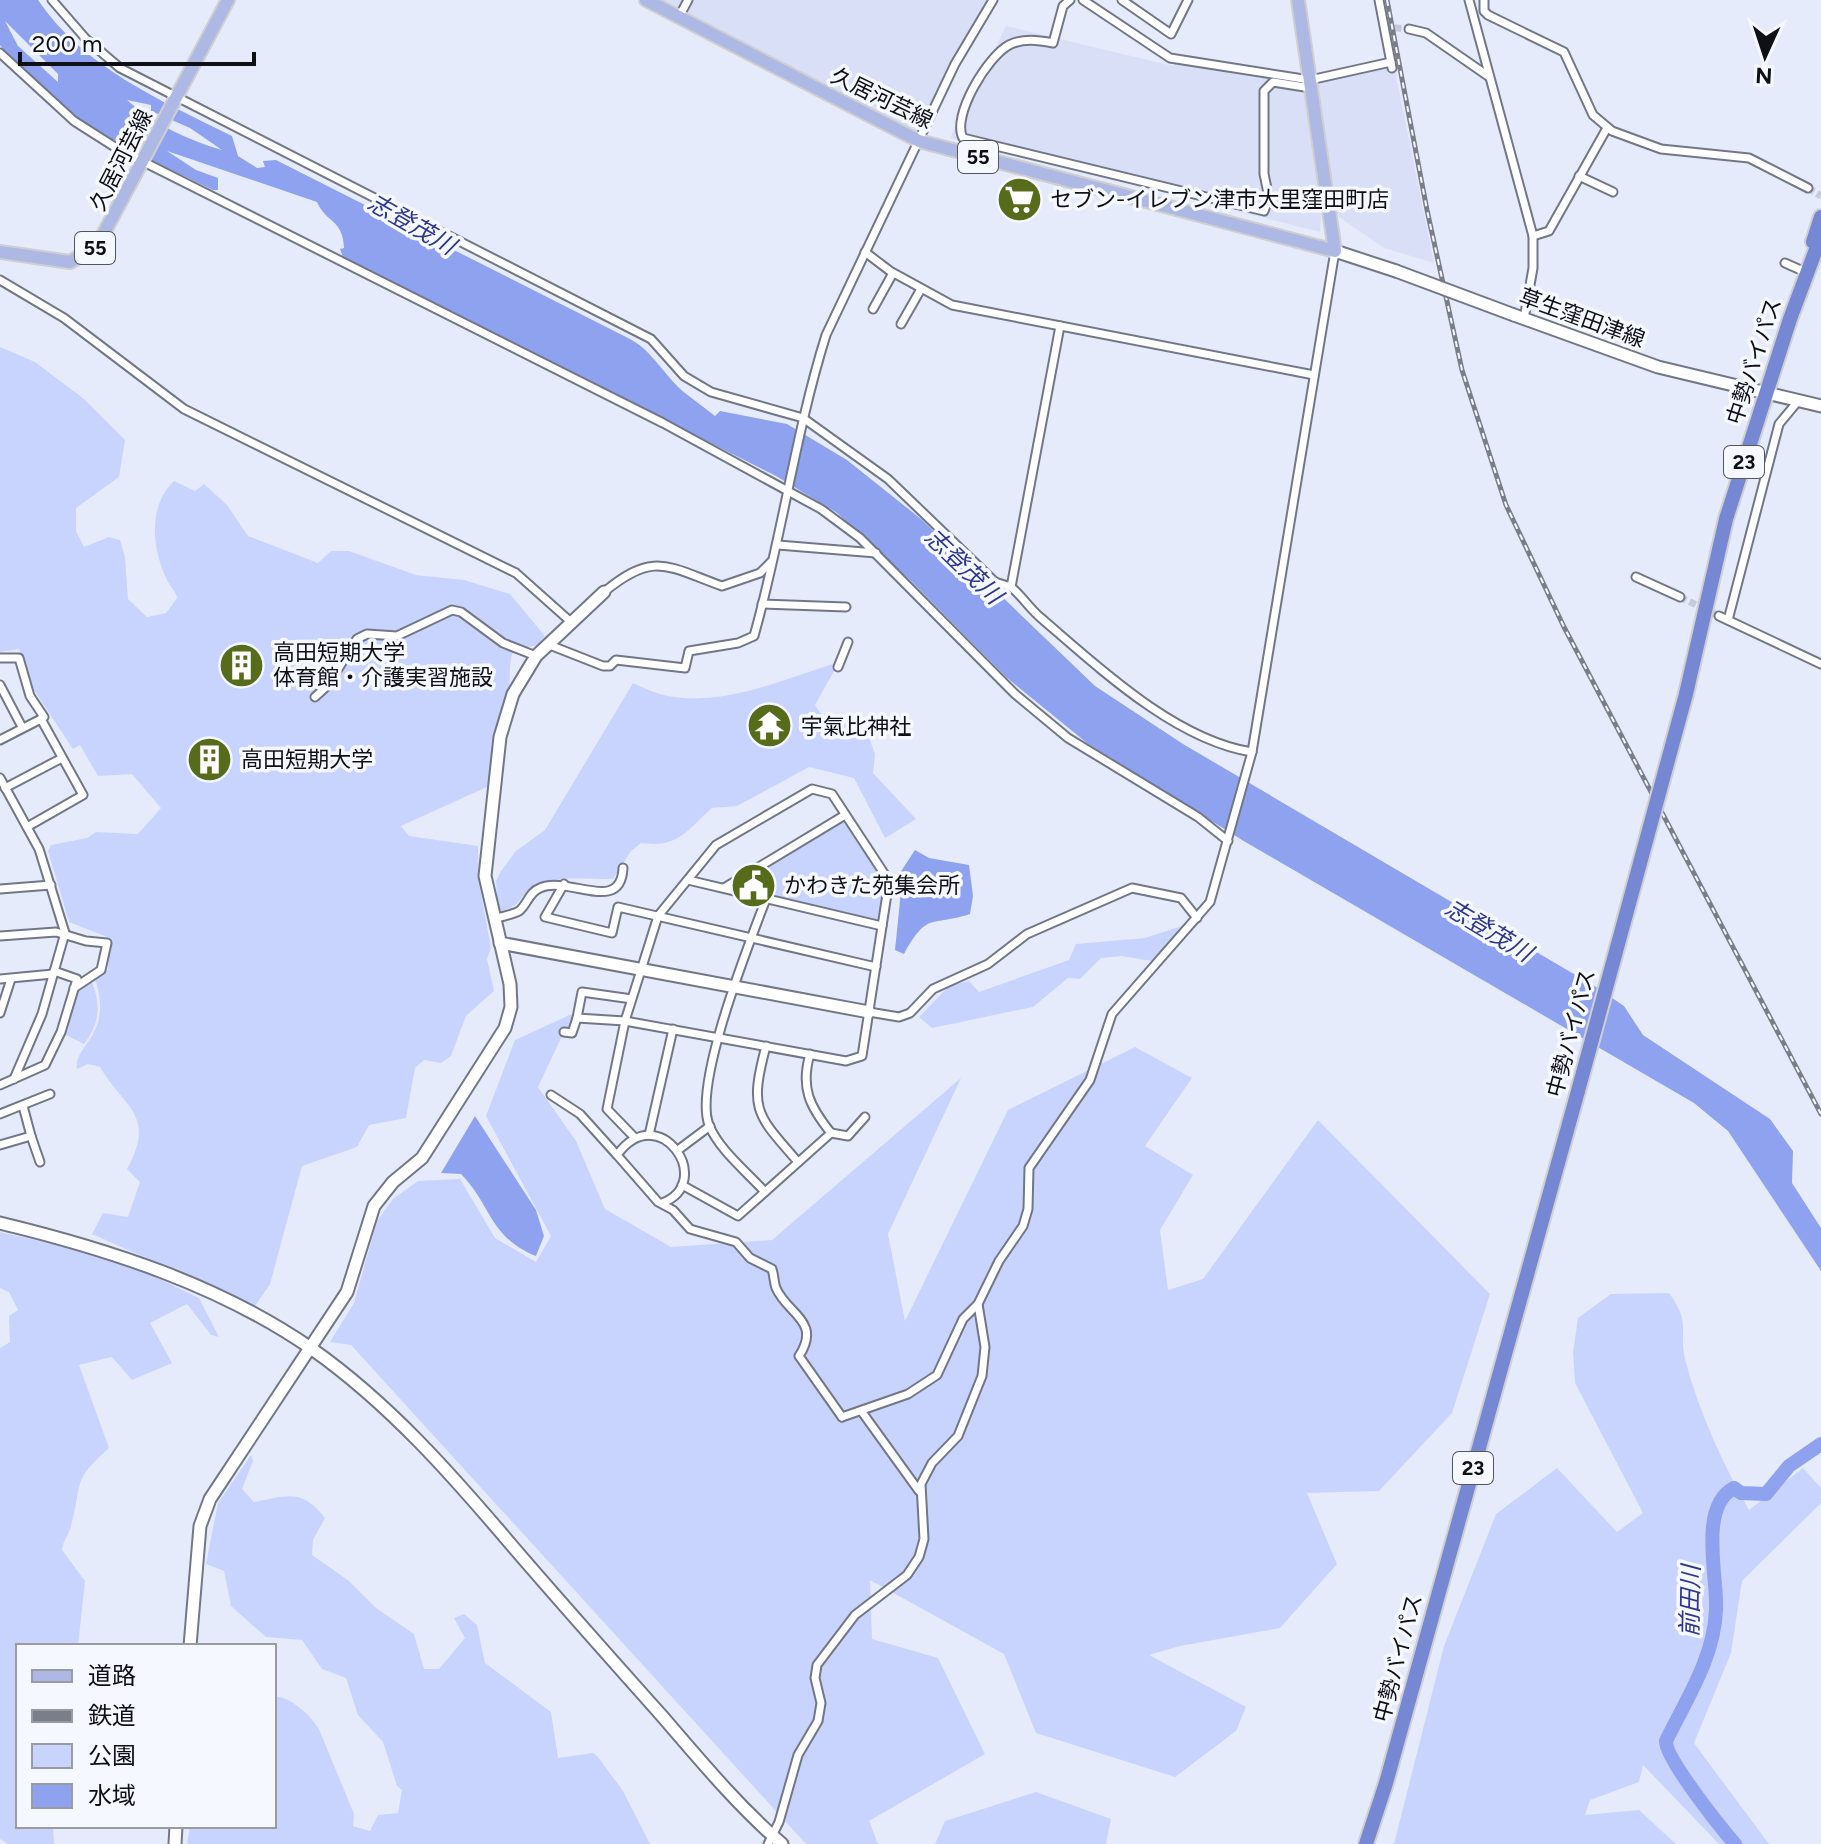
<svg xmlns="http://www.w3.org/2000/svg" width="1821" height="1844" font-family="Figtree,'Noto Sans JP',sans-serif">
<rect width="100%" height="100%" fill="#e6ebfc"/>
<!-- built -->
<g fill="#d8dff7">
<polygon points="659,0 989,0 952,61 918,132"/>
<polygon points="1006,26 1173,66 1177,61 1305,85 1322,200 1320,232 950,138"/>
<polygon points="1394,66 1434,263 1384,248 1339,217 1315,83"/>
</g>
<!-- green -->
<g fill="#c8d4fe">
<path d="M0,347l35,15 49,37 41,41 -6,37 -43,31v23l8,16 25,-10 11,3 5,17 3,42 19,18 19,-4 11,-15c-1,-7 -6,-10 -9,-16 -16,-32 -21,-75 6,-101l21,10 9,-7 23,21 21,31 70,27 13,-12h18l67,24 48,5 46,14 35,42 -7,9 -24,5c-6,11 -3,25 -5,37 -6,33 -15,65 -20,99l-88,40 8,10 69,10 1,37 12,65 -4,11 7,32 -28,25 -15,40 -10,7 -17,-3 -9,8 -9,50 -37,7 -12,22 -55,19 -32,118 -15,22 -163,-72 11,-21 25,4 12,-35 -13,-13c30,-54 -3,-61 -27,-102l-12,-3 -11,5c-4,-24 37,-33 18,-90l13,-9 2,-32 -41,-16 -21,-71 3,-6 36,-7 9,-6 42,2 23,-26 -29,-34 -34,2 -18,-31 -7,4 -39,-59 -15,-41 -19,3z"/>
<path d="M839,662l-24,43 7,10 45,17 8,22 -2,19 43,46 -31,19 -31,-60 -45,-11 -72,39 -25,2c-26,23 -33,40 -71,35l-10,8 -18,28c-23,1 -62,-5 -81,9 -18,13 -8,17 -34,24l-2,-31 5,-10 15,-20 29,-21 88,-147c11,5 24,11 35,13 57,11 118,-18 171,-34z"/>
<polygon points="839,822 847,823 884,880 880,917 875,920 739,889 739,883"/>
<polygon points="1185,925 1152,961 1122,956 1101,958 1080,979 1068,978 1033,1007 932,1028 919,1017 949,986 969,981 979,992 1069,960 1076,944 1145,938"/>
<path d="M92,982c9,23 8,41 -8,62l-20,-10 10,-39z"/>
<polygon points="574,1013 569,1029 560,1028 562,1036 538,1087 576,1141 605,1209 671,1247 772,1240 961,1078 888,1234 905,1321 1008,1110 1135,1047 1192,1078 1145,1146 1193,1175 1160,1230 1168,1290 1203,1279 1318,1120 1490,1294 1452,1413 1379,1491 1307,1493 1337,1564 1280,1628 1180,1646 1149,1655 1246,1707 1236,1731 1175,1777 1036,1733 1004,1654 870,1580 872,1639 938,1658 985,1754 869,1821 878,1844 806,1844 351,1345 330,1342 354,1303 377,1221 393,1199 418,1181 460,1179 495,1238 536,1262 551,1236 486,1116 515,1040"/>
<path d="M0,1232l118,27 81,39 20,39 -8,-2 -24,-31 -37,19 22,40 -40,17 -20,-23 -33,8 30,83c-38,34 -26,34 -38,78 -2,9 -8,14 -9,24l23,31 -7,65h-60v180h35l1,18h-46l-8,-5v-491l10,-6 -1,-26 9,-6 -9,-18 -9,-4z"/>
<path d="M1669,1293c24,33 8,37 17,70 14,51 37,101 63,147l54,-42 18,20v15l-79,78 -11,72 -37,90 75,101h-50l-76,-79 -4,17 -49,18 -5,15 54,-5 37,34h-282l50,-198 52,-132 61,-46 60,64 26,-19 -68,-130 -2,-31 5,-34 33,-24z"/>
<path d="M251,1455l2,6 -11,28 12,13c33,-6 48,-14 71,16l-12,22 -1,15 37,26 27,27 38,26 10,35h15l26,-31 -11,-20 10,-4 13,11 8,38 66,49 7,46 35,-5 5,4 25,34 27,53h-463l3,-18h84v-130c17,1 36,19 45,33l35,85 -1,12 17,5 8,-16 20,-2 4,-23 -5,-4 -14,-44 -25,-27 -12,-37 -24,-9 -20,-29 -36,-3 -35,-31 -7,-35 -18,-7 12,-61z"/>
<polygon points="1036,1792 1111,1819 1106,1844 935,1844 945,1821"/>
</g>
<!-- water -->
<g fill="#8fa2f0" fill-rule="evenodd">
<path d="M0,0h38c46,68 124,101 194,136l6,20 19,12 8,-1 -2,-6 13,-1 354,179c23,12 34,37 55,54 10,8 20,15 30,23l5,-5 67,13 60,36 74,59 174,167 88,58 413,243 28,19 19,29 127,84 23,32 -1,32 29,45v43l-93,-140 -34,-28 -452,-263 -155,-97 -81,-66 -96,-97 -73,-67 -61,-37 -433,-219 -3,-8 4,-1c-1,-29 -18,-25 -27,-46l-150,-51 29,19 22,8v12h-5c-77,-38 -161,-73 -213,-145zM5,21l53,53v8l-40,-36zM127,100l24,5v6l39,17 32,22c-35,-10 -68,-26 -95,-50z"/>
<path d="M915,850l14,8 40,7 4,31 -3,18c-40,13 -42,-3 -66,40l-9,-4 6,-59 -5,-12z"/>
<path d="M475,1116l61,94 8,26 -8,20c-48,-20 -43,-49 -75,-82l-20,-1z"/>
</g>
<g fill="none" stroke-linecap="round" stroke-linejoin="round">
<!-- river -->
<path stroke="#8fa2f0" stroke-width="14" d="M1735,1844c-14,-16 -70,-86 -69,-103 21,-43 48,-83 50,-131 2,-33 -18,-103 18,-122l7,5 25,1 23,-28 32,-22"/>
<!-- street-tunnel -->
<g stroke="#c6cad9" stroke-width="7" stroke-dasharray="7 3.5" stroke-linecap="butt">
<polyline points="1384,27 1409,29"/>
<polyline points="1808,188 1821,196"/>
<polyline points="1680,597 1719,616"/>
</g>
<defs>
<g id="street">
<polyline points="52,0 86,39 120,68 651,339 684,376 711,392 803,418 888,479 995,582 1011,587"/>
<path d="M1070,0l-7,6 -10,37c-15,-3 -30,-5 -44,2 -21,11 -58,71 -46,93l301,73 5,-13 -5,-24v-83l9,-9 38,6"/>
<polyline points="1083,0 1170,58 1310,80 1391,62"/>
<polyline points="1122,0 1171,34 1188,0"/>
<polyline points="1379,0 1392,68"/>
<polyline points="1469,0 1533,236 1533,268 1524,319"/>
<polyline points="1484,0 1484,11 1488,15 1564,52 1593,115 1612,131 1661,149 1749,158 1808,188"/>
<polyline points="679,17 688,0"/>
<polyline points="1409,29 1426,33 1488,76"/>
<polyline points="0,53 74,121 118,149 663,423 821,509 860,538 1015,694 1068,738 1198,817 1228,841"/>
<polyline points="1579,176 1613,192"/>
<polyline points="1533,236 1549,231 1607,128"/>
<polyline points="865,252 890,271 952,305 1314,375"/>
<polyline points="1785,263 1803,271"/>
<polyline points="0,280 64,318 184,409 516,573 571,622"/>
<polyline points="873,309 893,273"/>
<polyline points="901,324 921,289"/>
<path d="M1060,326l-49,261c11,9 19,22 30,31 57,49 134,122 211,134"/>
<polyline points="778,545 876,553"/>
<polyline points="1636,577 1680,597"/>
<path d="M604,592c50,-41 62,-26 118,-6l38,-13 12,-12"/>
<polyline points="762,604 846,607"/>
<polyline points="1719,616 1821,664"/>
<polyline points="1728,620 1779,424 1799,400"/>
<path d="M547,644l56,22h7l6,-6 69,8 4,-17 49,-8 16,-7c28,-99 41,-202 72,-301l129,-271 38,-64"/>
<polyline points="0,658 19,658 30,696 44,717 41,719 83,795 27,827"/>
<polyline points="838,667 848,642"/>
<polyline points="0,685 22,727"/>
<polyline points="315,697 327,686 357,639 367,634 397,636 452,610 461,612 503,643 536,656"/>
<polyline points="0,740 41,719"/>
<polyline points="0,778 39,849 65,933 42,1014 14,1079"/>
<polyline points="5,788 62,758"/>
<polyline points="688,880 882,926"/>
<polyline points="564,884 545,917 612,933 618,907 876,967"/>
<polyline points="724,888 845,815"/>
<polyline points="0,889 51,885"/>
<path d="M494,919c8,-3 18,-4 25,-8 8,-6 10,-19 21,-23 28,-13 81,27 83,-20"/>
<polyline points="0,936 56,932 86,941 107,943 101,970 74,988"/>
<polyline points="0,979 53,974"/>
<polyline points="632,999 582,992 577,1018 625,1021 846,1061 862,1056 889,881 832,794 812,789 716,845 658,916 625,1021 607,1109 635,1138"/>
<polyline points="869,1012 899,1017 910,1013 933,989 988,964 1027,934 1132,888 1181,898 1197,918"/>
<polyline points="0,1013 11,979"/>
<polyline points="564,1032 572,1033 577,1018"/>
<path d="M766,1046c-17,64 -10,68 32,116"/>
<polyline points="0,1085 45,1065 61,1032 77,979 54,971"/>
<polyline points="551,1095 580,1114 617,1155"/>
<polyline points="0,1114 50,1094"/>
<polyline points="831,1133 848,1136 865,1117"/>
<polyline points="649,1135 673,1029"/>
<polyline points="31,1136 40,1162"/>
<polyline points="0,1145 31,1136 23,1106"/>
<polyline points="678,1150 710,1126"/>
<path d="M682,1185l56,31 93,-83c-21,-26 -31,-45 -21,-79"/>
<path d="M765,1192c-17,-19 -46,-42 -56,-67 -16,-41 40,-181 57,-226"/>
<path d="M662,1203c55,-20 -3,-106 -45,-48l41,47 15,8 17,19 46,13 14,16 22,11c2,6 2,14 4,19 11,26 46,33 23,68l43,61"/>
<polyline points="862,1412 919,1491"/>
<polyline points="842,1417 908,1394 937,1375 963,1319 978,1304 999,1261 1023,1226 1028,1209 1029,1168 1090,1080 1112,1014 1210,902 1252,752 1335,251"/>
<polyline points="768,1844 779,1822 798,1755 818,1721 821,1703 815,1678 817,1665 855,1615 907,1575 919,1557 924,1539 921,1484 932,1463 958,1436 982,1376 985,1347 978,1304"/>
</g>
<g id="secondary">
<polyline points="1335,251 1396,271"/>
<polyline points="1514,315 1658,367 1821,406"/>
<polyline points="500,943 869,1012"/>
<path d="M0,1223c108,26 220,62 312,126 78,55 141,127 202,199 49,57 98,112 148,168 38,44 75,89 120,128"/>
<polyline points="190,1646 200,1526 210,1499 347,1292 374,1206 393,1182 422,1158 505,1028 511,1007 510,984 485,876 500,737 513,694 536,656 604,592"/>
<polyline points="175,1844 176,1826"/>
</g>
<g id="primary">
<polyline points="646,0 919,141 1335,251 1298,0"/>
<polyline points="0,252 70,262 97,246 228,0"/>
</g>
<g id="highway">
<polyline points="1813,242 1821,217"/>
<polyline points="1686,694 1726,519 1790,319 1821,236"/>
<polyline points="1366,1844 1386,1783 1578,1091"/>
</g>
</defs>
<!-- street casing -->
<use href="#street" stroke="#727786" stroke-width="11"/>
<!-- secondary casing -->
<use href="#secondary" stroke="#727786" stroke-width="15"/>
<!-- primary casing -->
<use href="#primary" stroke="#cfcfd0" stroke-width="16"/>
<!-- highway casing -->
<use href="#highway" stroke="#cfcfd0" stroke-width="18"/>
<!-- street -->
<use href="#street" stroke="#fff" stroke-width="7"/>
<!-- secondary -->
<use href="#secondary" stroke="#fff" stroke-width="11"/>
<!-- primary -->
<use href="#primary" stroke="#adb8e5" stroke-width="12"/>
<!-- highway -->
<use href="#highway" stroke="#7688d4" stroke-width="14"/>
<defs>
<polyline id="rail" points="1387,0 1427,210 1462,370 1506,505 1564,627 1821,1114"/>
</defs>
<!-- rail casing -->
<use href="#rail" stroke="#7a7e89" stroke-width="5"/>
<!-- rail -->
<use href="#rail" stroke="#f6f8ff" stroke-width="2" stroke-dasharray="6" stroke-linecap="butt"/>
<defs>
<polyline id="secondary-bridge" points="1396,271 1514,315"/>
<polyline id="highway-bridge" points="1578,1091 1686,694"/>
</defs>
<!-- secondary-bridge casing -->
<use href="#secondary-bridge" stroke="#727786" stroke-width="15" stroke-linecap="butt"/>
<!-- highway-bridge casing -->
<use href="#highway-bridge" stroke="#cfcfd0" stroke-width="18" stroke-linecap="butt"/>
<!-- secondary-bridge -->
<use href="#secondary-bridge" stroke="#fff" stroke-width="11"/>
<!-- highway-bridge -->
<use href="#highway-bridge" stroke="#7688d4" stroke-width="14"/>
</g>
<!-- icons -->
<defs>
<symbol id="supermarket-disc" viewBox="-11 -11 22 22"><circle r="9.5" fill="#576c1a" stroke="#f6f8ff"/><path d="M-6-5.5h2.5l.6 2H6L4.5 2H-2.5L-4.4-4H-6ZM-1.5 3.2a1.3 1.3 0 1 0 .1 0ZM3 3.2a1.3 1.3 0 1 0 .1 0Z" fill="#fff"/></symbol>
<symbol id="building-disc" viewBox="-11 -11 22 22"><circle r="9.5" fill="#576c1a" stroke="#f6f8ff"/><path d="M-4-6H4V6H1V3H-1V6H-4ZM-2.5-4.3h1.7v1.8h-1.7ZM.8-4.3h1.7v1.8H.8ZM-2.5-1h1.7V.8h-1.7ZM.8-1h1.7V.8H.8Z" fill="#fff"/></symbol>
<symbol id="temple-disc" viewBox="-11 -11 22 22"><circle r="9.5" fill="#576c1a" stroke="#f6f8ff"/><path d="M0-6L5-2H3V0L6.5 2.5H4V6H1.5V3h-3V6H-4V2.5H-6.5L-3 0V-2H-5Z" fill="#fff"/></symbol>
<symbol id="civic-disc" viewBox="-11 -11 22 22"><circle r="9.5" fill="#576c1a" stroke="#f6f8ff"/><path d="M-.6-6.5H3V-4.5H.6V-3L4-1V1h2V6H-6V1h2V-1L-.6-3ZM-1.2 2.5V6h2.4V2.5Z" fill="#fff"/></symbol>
</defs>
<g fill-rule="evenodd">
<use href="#supermarket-disc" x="994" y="174" width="51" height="51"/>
<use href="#building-disc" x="216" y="640" width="51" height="51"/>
<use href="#temple-disc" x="744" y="700" width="51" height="51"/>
<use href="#building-disc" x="184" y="734" width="51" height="51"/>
<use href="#civic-disc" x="728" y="860" width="51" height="51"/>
</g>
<g text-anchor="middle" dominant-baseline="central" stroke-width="7" stroke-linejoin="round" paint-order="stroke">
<!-- shield labels -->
<g fill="#f6f8ff" stroke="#54565b" stroke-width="2">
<rect x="958" y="141" width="40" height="32" rx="6"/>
<rect x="75" y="232" width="40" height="32" rx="6"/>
<rect x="1724" y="446" width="40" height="32" rx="6"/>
<rect x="1453" y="1452" width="40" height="32" rx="6"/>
</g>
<g font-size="20" font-weight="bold" fill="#0e1015">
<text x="978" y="157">55</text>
<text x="95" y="248">55</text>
<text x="1744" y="462">23</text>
<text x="1473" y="1468">23</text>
</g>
<!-- street labels -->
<g font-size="22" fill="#0e1015" stroke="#f6f8ff">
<text transform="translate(882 98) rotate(26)">久居河芸線</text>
<text transform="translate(121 160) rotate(-63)">久居河芸線</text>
<text transform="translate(1582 318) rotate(20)">草生窪田津線</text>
<text transform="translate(1754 361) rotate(-72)">中勢バイパス</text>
<text transform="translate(1571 1033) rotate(-75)">中勢バイパス</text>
<text transform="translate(1398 1658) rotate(-75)">中勢バイパス</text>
</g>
<!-- poi labels -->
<g font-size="22" fill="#0e1015" stroke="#f6f8ff" text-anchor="start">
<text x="1050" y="199">セブン-イレブン津市大里窪田町店</text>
<text x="273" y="652">高田短期大学<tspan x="273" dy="25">体育館・介護実習施設</tspan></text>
<text x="801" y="726">宇氣比神社</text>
<text x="241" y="759">高田短期大学</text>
<text x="784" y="885">かわきた苑集会所</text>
</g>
<!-- water labels -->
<g font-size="24" font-style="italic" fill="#2d3790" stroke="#f6f8ff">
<text transform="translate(412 224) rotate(30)">志登茂川</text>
<text transform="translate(964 566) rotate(44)">志登茂川</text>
<text transform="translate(1489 930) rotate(31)">志登茂川</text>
<text transform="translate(1690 1601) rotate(-89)">前田川</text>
</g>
</g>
<!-- legend -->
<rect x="16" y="1644" width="260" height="184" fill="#f6f8ff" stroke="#999ba1" stroke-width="2"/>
<rect x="32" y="1670" width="40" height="12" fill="#adb8e5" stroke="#999ba1" stroke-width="2"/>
<text x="88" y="1684" font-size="24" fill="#0e1015">道路</text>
<rect x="32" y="1710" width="40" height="12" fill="#7a7e89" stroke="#999ba1" stroke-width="2"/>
<text x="88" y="1724" font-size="24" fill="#0e1015">鉄道</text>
<rect x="32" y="1744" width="40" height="24" fill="#c8d4fe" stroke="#999ba1" stroke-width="2"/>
<text x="88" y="1764" font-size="24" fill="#0e1015">公園</text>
<rect x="32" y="1784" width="40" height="24" fill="#8fa2f0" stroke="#999ba1" stroke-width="2"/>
<text x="88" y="1804" font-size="24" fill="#0e1015">水域</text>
<!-- north arrow -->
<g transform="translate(1765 56) rotate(183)" stroke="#f6f8ff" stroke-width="6" paint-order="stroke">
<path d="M0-6L14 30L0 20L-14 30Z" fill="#0e1015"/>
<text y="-12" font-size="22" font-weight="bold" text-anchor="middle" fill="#0e1015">N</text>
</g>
<!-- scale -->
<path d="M20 52v12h234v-12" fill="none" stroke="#0e1015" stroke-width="4"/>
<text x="32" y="52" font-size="24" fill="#0e1015" stroke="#f6f8ff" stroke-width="6" paint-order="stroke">200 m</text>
</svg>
